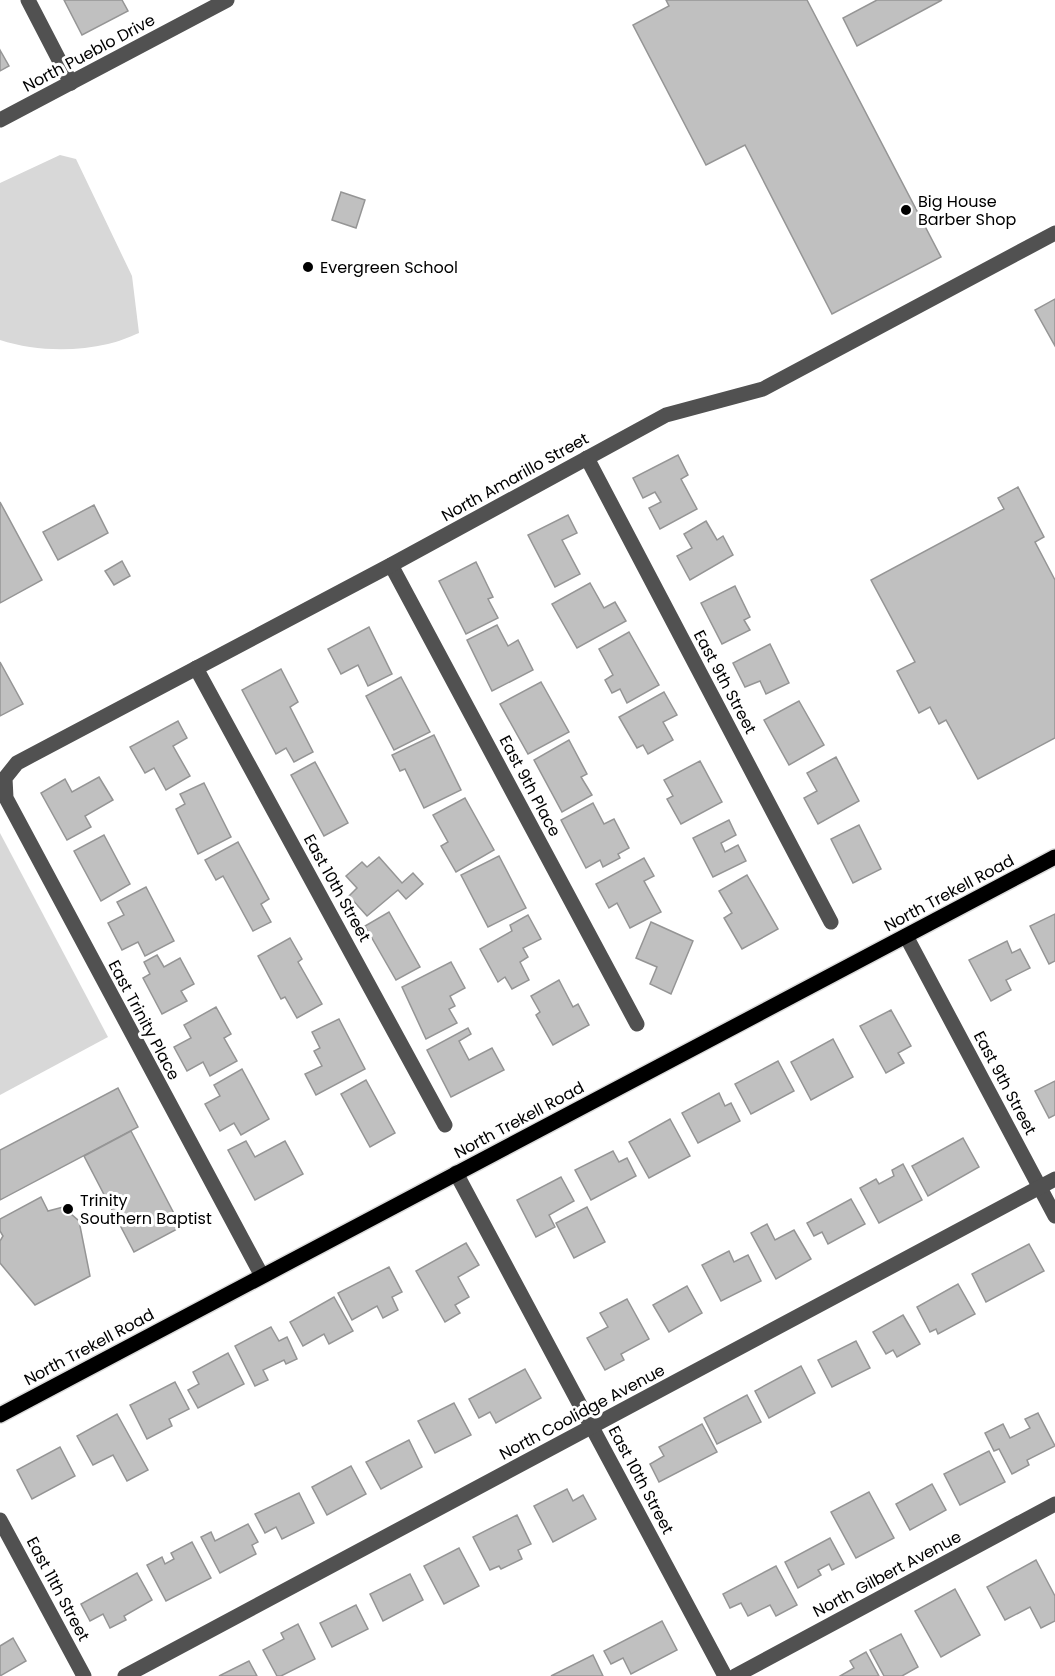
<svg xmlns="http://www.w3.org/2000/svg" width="1055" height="1676" font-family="Poppins,sans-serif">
<rect width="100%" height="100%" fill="#fff"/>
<!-- green -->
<g fill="#d8d8d8">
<path d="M60,155l16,4 56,117 7,57c-10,4 -21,9 -31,11 -35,8 -74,7 -108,-4v-157z"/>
<polygon points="0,833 108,1037 0,1095"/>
</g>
<!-- building -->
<g fill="#c0c0c0" stroke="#959595" stroke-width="1.5">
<polygon points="64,0 122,0 128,11 82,35"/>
<polygon points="666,0 807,0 941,257 832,314 745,145 706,165 633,25 669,6"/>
<polygon points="877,0 942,0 857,46 843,18"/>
<polygon points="0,50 9,66 0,71"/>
<polygon points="341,192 365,200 356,228 332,220"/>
<polygon points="1055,299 1055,346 1035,310"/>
<polygon points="678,455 688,475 681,479 697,509 660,529 649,508 661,502 655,492 643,498 633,478"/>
<polygon points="1018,487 1044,537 1035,542 1055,580 1055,738 978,779 946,720 939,724 930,707 919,713 897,671 915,662 871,580 1004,509 998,498"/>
<polygon points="0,502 42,580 0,603"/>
<polygon points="94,505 108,533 58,560 43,532"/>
<polygon points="568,515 577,533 562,540 580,574 555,587 528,535"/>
<polygon points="706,521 717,540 723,536 733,555 690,580 677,556 692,548 684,534"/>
<polygon points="122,561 130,576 114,585 105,571"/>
<polygon points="476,562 493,597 488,599 498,618 466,634 439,581"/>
<polygon points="590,583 604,608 615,602 626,621 577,648 552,604"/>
<polygon points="735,586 750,617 744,620 750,630 722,644 701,603"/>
<polygon points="497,625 508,646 518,640 533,670 492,691 467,640"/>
<polygon points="369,627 392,674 368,686 358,665 341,674 328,649"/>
<polygon points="629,632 659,685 627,703 620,689 612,693 605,680 613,675 599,649"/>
<polygon points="770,644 789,683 766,694 760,681 745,687 733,663"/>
<polygon points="0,662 23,704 0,716"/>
<polygon points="281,669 298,702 290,707 313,752 294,762 286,748 276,754 242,690"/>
<polygon points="401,677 430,732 394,750 366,696"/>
<polygon points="541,682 569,732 528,754 500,704"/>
<polygon points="664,692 677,715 663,722 673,740 648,754 643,745 637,748 619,717"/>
<polygon points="799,701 824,745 789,765 764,720"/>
<polygon points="178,721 187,738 173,746 190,776 166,790 154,768 145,773 130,747"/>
<polygon points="434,735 461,790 424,808 405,769 400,771 392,755"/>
<polygon points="569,740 587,774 581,777 592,795 562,812 534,760"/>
<polygon points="836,757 859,801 818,824 804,798 817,791 807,773"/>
<polygon points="700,761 722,802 681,824 667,799 673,796 664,780"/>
<polygon points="315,762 348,823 324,836 291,775"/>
<polygon points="99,777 113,800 85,816 91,827 67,840 41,793 65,779 72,792"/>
<polygon points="204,783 231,837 198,854 176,809 185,804 180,794"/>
<polygon points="465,798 494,850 456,872 441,846 448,842 433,815"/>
<polygon points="593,803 604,824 614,819 629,848 618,854 620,858 603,867 600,860 586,868 561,820"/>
<polygon points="729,820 736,835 721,843 725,852 738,845 746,861 713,877 693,838"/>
<polygon points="859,825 881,869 853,883 831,839"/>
<polygon points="104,835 130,884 101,901 74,851"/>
<polygon points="238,842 269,899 261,904 271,922 253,931 223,876 216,880 205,860"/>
<polygon points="499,856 526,908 488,927 461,875"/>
<polygon points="379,857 402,883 413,873 423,884 406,899 398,890 367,916 349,896 357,888 346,876 362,862 367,867"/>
<polygon points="644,858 654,876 644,881 661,912 630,928 617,903 609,908 596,884"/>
<polygon points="747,875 778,929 742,949 724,918 732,913 719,891"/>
<polygon points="146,887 174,941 145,956 138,942 122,950 108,923 124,915 117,902"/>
<polygon points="389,912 420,967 396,980 365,926"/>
<polygon points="1055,914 1055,961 1049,964 1030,926"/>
<polygon points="528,915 541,939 523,948 528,957 520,962 529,980 512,989 505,977 498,982 480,949 512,931 510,925"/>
<polygon points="651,922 693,941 671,994 650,984 657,967 636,958"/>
<polygon points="290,938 302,959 298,962 322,1004 297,1018 285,997 281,999 258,956"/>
<polygon points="1007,941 1012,953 1020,949 1030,968 1006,980 1011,990 991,1001 969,960"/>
<polygon points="157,955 164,967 180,958 194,984 181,991 187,1001 162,1014 143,978 150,974 144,962"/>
<polygon points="451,962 465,988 450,996 455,1006 449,1009 457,1023 426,1039 402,987"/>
<polygon points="559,980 573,1007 578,1004 589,1025 553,1045 536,1015 540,1012 531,996"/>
<polygon points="216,1007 231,1034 224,1038 237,1061 210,1076 203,1062 187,1071 174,1047 191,1038 184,1025"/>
<polygon points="891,1010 911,1046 898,1053 904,1063 886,1073 860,1026"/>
<polygon points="339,1019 365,1069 316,1095 305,1074 322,1066 314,1051 320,1048 312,1032"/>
<polygon points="468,1028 471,1034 459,1041 469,1060 492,1048 504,1070 451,1097 427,1050"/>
<polygon points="833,1039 853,1077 811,1100 791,1062"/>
<polygon points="778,1061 794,1091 751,1114 735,1084"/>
<polygon points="242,1069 269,1119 241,1135 234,1123 220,1131 205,1104 220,1096 214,1085"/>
<polygon points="366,1080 395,1133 370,1147 341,1094"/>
<polygon points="1055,1081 1055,1115 1049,1118 1035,1091"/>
<polygon points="118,1088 138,1127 0,1200 0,1150"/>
<polygon points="719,1093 725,1106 731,1103 740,1121 698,1143 682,1113"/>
<polygon points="670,1119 690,1156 649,1178 629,1142"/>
<polygon points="131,1131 181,1227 134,1252 84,1156"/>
<polygon points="963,1138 979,1167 928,1196 912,1166"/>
<polygon points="246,1141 255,1157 285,1141 303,1174 255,1200 228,1150"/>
<polygon points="613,1151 619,1162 627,1158 636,1176 591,1200 575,1170"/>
<polygon points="903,1164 922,1200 879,1223 860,1188 876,1179 879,1184 894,1176 892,1170"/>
<polygon points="561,1177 574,1201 549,1215 555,1227 536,1237 517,1200"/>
<polygon points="41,1197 48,1211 63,1207 79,1221 90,1276 35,1305 0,1263 0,1241 3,1236 0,1231 0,1219"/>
<polygon points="851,1199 865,1224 828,1244 822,1232 814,1236 807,1223"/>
<polygon points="587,1207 605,1242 574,1258 556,1223"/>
<polygon points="767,1224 775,1240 794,1230 811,1259 776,1279 751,1233"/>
<polygon points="466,1243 479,1265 458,1277 469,1297 455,1305 460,1313 445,1322 416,1271"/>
<polygon points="1029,1244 1044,1271 986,1302 972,1274"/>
<polygon points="729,1251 734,1262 748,1255 761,1281 721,1301 702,1265"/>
<polygon points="389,1267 402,1292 392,1297 398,1310 383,1318 377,1306 352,1320 338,1293"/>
<polygon points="958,1284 975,1314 938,1334 936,1329 930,1332 917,1307"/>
<polygon points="687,1286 702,1313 669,1332 653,1305"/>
<polygon points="334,1297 353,1331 329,1344 324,1334 303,1346 290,1322"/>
<polygon points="627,1299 649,1339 621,1354 624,1360 605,1370 587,1338 608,1327 600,1313"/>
<polygon points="903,1315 920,1344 897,1357 893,1350 886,1354 873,1332"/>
<polygon points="271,1327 279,1341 287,1337 297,1359 286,1364 284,1360 263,1370 268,1380 255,1386 235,1346"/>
<polygon points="856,1341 870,1368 832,1387 818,1360"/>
<polygon points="228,1353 244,1384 198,1408 188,1390 199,1384 193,1372"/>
<polygon points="801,1366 815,1393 769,1418 755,1391"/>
<polygon points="525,1369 541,1398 496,1423 490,1412 479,1418 469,1399"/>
<polygon points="175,1382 189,1409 169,1419 172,1426 147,1439 130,1405"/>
<polygon points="747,1395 761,1422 717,1444 704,1418"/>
<polygon points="454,1403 471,1435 435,1453 418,1421"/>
<polygon points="1038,1413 1055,1446 1027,1460 1029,1465 1012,1474 999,1449 994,1451 985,1433 1003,1424 1010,1438 1030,1428 1025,1419"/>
<polygon points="117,1414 148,1470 127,1481 113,1455 93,1465 77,1436"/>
<polygon points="702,1424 717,1452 659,1482 650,1464 664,1456 659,1447"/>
<polygon points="409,1440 422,1467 381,1489 366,1462"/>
<polygon points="60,1447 75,1476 32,1499 17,1470"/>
<polygon points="989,1451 1005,1482 960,1505 944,1474"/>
<polygon points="351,1466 366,1494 327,1515 312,1487"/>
<polygon points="932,1484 946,1510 910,1530 896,1504"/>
<polygon points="567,1489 573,1501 583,1495 596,1519 553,1542 534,1506"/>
<polygon points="869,1492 894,1538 856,1558 831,1512"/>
<polygon points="299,1493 314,1523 282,1539 276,1527 265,1533 255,1514"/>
<polygon points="517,1515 531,1544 518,1550 522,1559 501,1569 499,1566 490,1570 473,1537"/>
<polygon points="248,1524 258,1542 252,1545 256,1554 220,1573 201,1537 211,1532 215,1541"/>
<polygon points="830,1538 844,1564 832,1570 829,1564 818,1570 821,1575 798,1588 785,1562"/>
<polygon points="192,1542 211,1578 166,1601 147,1565 162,1557 165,1564 174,1559 171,1553"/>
<polygon points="459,1548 479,1586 444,1604 424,1566"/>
<polygon points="1036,1560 1055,1596 1055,1621 1041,1628 1030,1607 1005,1620 987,1587"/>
<polygon points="776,1566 797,1605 776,1616 770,1605 748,1616 741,1603 730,1608 723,1594"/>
<polygon points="137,1573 152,1600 124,1616 126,1620 110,1628 103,1614 90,1621 81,1604"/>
<polygon points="410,1574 423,1600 383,1621 370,1594"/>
<polygon points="955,1589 980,1635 941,1657 915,1611"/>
<polygon points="356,1605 368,1629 332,1647 320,1623"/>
<polygon points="662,1621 677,1650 631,1674 623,1658 611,1664 604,1651"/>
<polygon points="298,1624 315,1659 281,1676 277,1676 263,1650 284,1639 281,1633"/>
<polygon points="901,1634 918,1667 902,1676 884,1676 870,1650"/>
<polygon points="13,1638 26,1661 0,1676 0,1646"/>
<polygon points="866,1652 879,1676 840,1676 854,1668 850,1661"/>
<polygon points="593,1655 603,1676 551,1676"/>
<polygon points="249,1661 257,1676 219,1676"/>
</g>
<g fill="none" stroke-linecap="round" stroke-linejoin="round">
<defs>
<polyline id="major" points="0,1415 1055,857"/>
</defs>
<!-- major casing -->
<use href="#major" stroke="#dbdbdb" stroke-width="18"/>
<!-- minor -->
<g stroke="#515151" stroke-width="15">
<polyline points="28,0 71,83"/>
<polyline points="0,120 227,0"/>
<polyline points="587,458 831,922"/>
<polyline points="391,565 637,1024"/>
<polyline points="196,668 445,1125"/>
<polyline points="906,936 1055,1216"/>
<polyline points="456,1173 725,1676"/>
<polyline points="262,1276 6,798 5,778 17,763 391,565 666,415 763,389 1055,233"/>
<polyline points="0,1520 84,1676"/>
<polyline points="125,1676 1055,1179"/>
<polyline points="735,1676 1055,1504"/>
</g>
<!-- major -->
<use href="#major" stroke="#000" stroke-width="15"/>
</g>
<!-- markers -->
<g fill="#000" stroke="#fff" stroke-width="2">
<circle cx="906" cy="210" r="6"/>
<circle cx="308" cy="267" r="6"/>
<circle cx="68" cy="1209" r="6"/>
</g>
<g text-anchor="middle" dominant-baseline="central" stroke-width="6" stroke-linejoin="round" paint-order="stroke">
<!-- street labels -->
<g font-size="16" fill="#000" stroke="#fff">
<text transform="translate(89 53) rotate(-28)">North Pueblo Drive</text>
<text transform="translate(515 477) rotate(-29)">North Amarillo Street</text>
<text transform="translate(725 682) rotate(62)">East 9th Street</text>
<text transform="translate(530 786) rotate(62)">East 9th Place</text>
<text transform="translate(337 888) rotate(61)">East 10th Street</text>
<text transform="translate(949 893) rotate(-28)">North Trekell Road</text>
<text transform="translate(144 1020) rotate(62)">East Trinity Place</text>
<text transform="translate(1005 1083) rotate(62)">East 9th Street</text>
<text transform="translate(519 1120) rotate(-28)">North Trekell Road</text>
<text transform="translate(89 1347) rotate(-28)">North Trekell Road</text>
<text transform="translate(582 1412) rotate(-28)">North Coolidge Avenue</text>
<text transform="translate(641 1480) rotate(62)">East 10th Street</text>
<text transform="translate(887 1574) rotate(-28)">North Gilbert Avenue</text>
<text transform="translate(58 1589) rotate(62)">East 11th Street</text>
</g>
<!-- poi labels -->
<g font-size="16" fill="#000" stroke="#fff" text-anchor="start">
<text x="918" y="201">Big House<tspan x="918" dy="18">Barber Shop</tspan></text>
<text x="320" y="267">Evergreen School</text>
<text x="80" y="1200">Trinity<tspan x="80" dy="18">Southern Baptist</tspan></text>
</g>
</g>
</svg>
